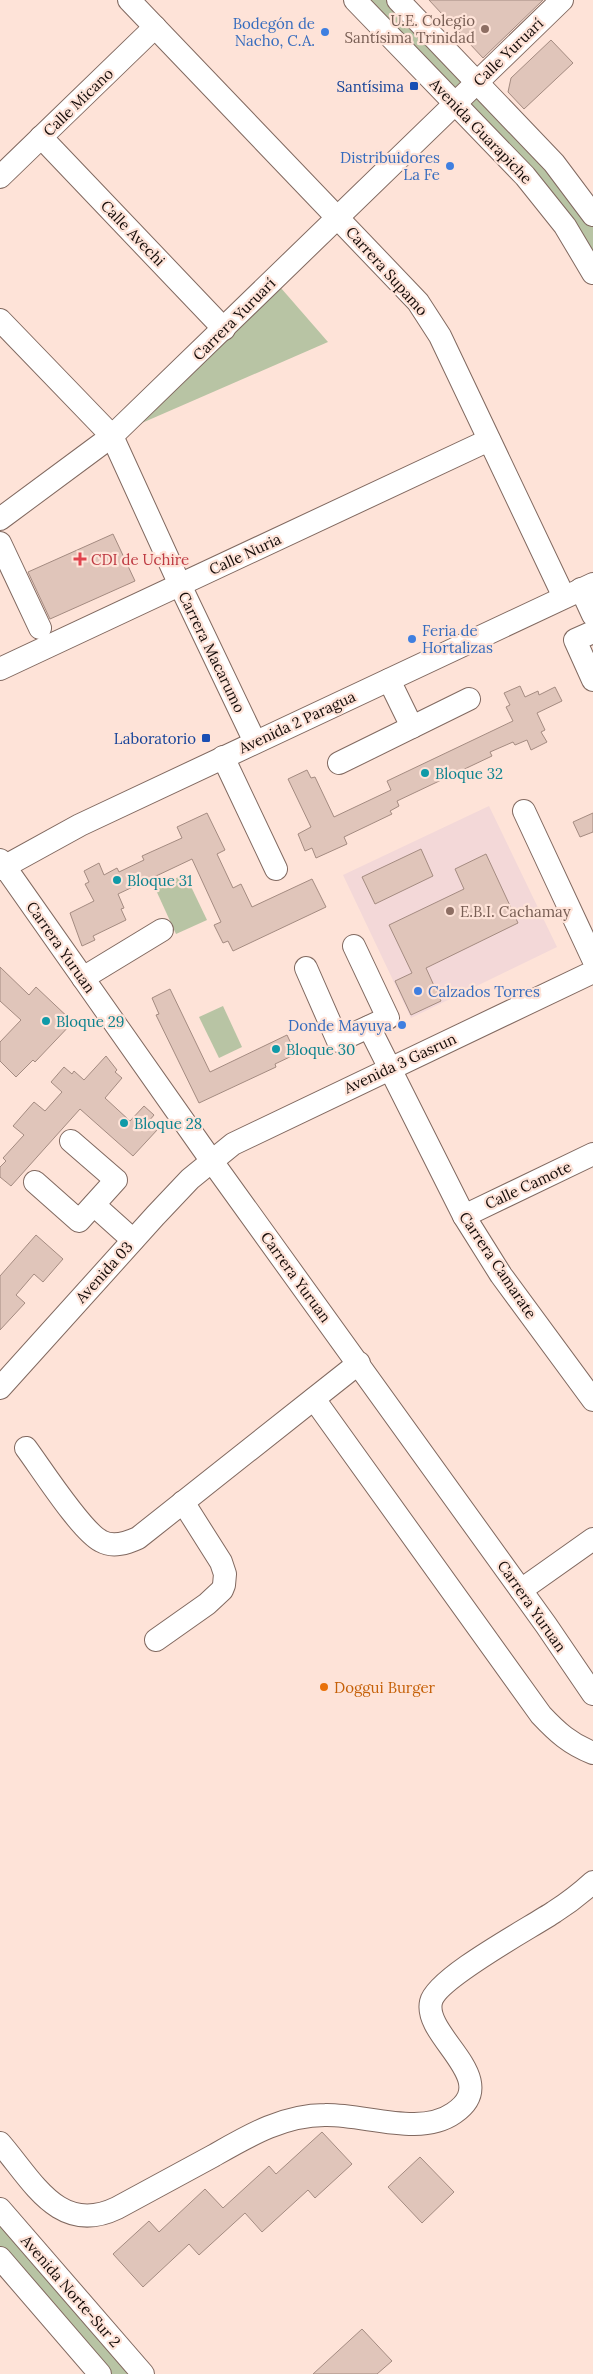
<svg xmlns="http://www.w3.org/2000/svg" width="593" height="2374" font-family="Lora,serif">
<rect width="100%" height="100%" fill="#fee3d8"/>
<!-- education -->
<polygon fill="#f3d8d8" points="489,806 557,947 411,1018 343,875"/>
<!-- green -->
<g fill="#b8c4a4">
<polygon points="355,0 398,0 593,215 593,273 582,253"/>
<polygon points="274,280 328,342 112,436"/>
<polygon points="185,874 207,920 176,934 155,888"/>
<polygon points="223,1006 242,1047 219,1058 199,1017"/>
<polygon points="0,2209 143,2374 100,2374 0,2258"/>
</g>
<!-- building -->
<g fill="#e0c5ba" stroke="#a48b81">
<polygon points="429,0 543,0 483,58"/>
<polygon points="551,40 573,63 524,109 508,92 511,78"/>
<polygon points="113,534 135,581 50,619 28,572"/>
<polygon points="520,686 525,697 538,691 539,695 555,687 562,701 537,713 545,730 541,732 547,742 531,750 527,740 515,745 513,742 490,752 492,756 397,801 399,806 390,811 392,814 344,837 347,844 316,858 312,848 305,851 298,834 311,827 288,779 307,770 311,778 315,777 334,817 391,790 387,781 513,721 506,707 510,705 504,693"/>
<polygon points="207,813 225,850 217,854 233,888 241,884 252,907 312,879 326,907 233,951 228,941 223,943 214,925 221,922 192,859 118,894 124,908 121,909 126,920 93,936 95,940 82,946 70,913 94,901 85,884 89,882 84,871 99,863 104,875 117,868 119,872 144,860 142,856 182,838 177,827"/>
<polygon points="593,813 593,832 580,837 573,822"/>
<polygon points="421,849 433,876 375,904 362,877"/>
<polygon points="486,854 518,923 426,968 441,1001 411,1015 395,981 412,973 389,925 464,889 455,869"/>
<polygon points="0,967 29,995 36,987 73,1022 35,1062 33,1060 16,1077 0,1061 0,1042 21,1020 0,1001"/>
<polygon points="170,989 210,1072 287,1035 296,1054 275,1064 276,1067 199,1103 156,1015 159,1014 152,998"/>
<polygon points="106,1056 117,1070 115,1072 122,1078 105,1098 130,1121 144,1106 154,1115 149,1121 158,1129 133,1156 80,1109 11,1186 0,1177 0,1167 6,1161 3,1158 24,1135 13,1126 34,1102 45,1111 62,1092 51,1082 64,1067 72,1074 74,1071 84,1080"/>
<polygon points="36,1235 63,1259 43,1282 34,1274 16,1295 25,1303 0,1330 0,1276"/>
<polygon points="322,2132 352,2164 315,2198 308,2190 262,2232 245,2213 199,2255 189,2244 143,2287 113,2254 149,2221 159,2232 205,2189 223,2208 269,2166 276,2174"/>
<polygon points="420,2157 454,2192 422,2223 388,2187"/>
<polygon points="362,2329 392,2361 377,2374 313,2374"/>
</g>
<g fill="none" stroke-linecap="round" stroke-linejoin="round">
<defs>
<g id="minor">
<polyline points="129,0 418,302 440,336 564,597"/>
<polyline points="355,0 525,176 565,226 593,273"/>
<polyline points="398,0 554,163 593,215"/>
<polyline points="41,137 224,329"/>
<polyline points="0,177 155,27"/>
<polyline points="0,320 112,436 180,585 255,742"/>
<polyline points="0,519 112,436 562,0"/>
<polyline points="0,543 40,628"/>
<polyline points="581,589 593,615"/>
<polyline points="593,632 575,640 593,680"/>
<polyline points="0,669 489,440"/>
<polyline points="389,680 412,727"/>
<polyline points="223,757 276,869"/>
<polyline points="339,763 469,699"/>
<polyline points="524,811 593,959"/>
<polyline points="0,860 211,1160 546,1625 593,1694"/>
<polyline points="0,869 80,825 593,584"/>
<polyline points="306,968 338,1041 388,1018 354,946"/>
<polyline points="83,978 162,930"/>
<polyline points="369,1027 464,1216 501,1275 593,1400"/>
<polyline points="35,1182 79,1221 116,1180 71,1141"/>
<polyline points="94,1205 133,1240"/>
<polyline points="464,1216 593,1154"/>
<polyline points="0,1388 155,1216 190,1179 233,1144 593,972"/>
<path d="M314,1399l227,316c16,17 29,29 52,38"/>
<path d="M26,1448c15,20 55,83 75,93 12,7 26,2 37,-3l221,-175"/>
<polyline points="521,1590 593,1539"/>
<polyline points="156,1640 207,1604 222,1590 224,1585 225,1574 221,1562 183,1502"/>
<path d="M0,2143c33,38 59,93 117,65 32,-17 64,-35 96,-52 35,-20 70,-41 112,-41 40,-1 95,22 129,-2 50,-34 -31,-76 -23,-111 5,-24 101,-75 123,-90 14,-9 27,-19 39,-30"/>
<polyline points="0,2209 143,2374"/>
<polyline points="0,2258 100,2374"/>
</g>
</defs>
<!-- minor casing -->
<use href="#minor" stroke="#816960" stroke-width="24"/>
<!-- minor -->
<use href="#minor" stroke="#fff" stroke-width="22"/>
</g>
<!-- markers -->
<g fill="#8d6e63" stroke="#fee3d8" stroke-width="2">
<circle cx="485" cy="29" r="5"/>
<circle cx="450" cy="911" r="5"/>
</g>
<g fill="#3f7fe0" stroke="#fee3d8" stroke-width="2">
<circle cx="325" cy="32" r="5"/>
<circle cx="450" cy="166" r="5"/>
<circle cx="412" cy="639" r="5"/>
<circle cx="418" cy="991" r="5"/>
<circle cx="402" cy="1025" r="5"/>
</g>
<g fill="#1a4fb4" stroke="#fee3d8" stroke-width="2">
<rect x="409" y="81" width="10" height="10" rx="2.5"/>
<rect x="201" y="733" width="10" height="10" rx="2.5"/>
</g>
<path fill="#e0444e" stroke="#fee3d8" stroke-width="2" d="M77.5 551.5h5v5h5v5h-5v5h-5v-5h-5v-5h5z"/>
<g fill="#0f9aa8" stroke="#fee3d8" stroke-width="2">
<circle cx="425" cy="773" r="5"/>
<circle cx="117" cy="880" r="5"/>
<circle cx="46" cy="1021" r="5"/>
<circle cx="276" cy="1049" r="5"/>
<circle cx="124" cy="1123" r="5"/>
</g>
<circle fill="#e8710a" stroke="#fee3d8" stroke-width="2" cx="324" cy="1687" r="5"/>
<g text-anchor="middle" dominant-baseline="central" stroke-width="4.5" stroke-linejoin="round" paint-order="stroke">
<!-- education labels -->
<g font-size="15" fill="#785e54" stroke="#fee3d8" text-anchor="end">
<text x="475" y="20">U.E. Colegio<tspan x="475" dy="17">Santísima Trinidad</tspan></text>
<text x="460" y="911" text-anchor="start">E.B.I. Cachamay</text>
</g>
<!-- shop labels -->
<g font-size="15" fill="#366cbe" stroke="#fee3d8" text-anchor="end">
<text x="315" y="23">Bodegón de<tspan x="315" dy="17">Nacho, C.A.</tspan></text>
<text x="440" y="157">Distribuidores<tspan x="440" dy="17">La Fe</tspan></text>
<text x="422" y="630" text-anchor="start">Feria de<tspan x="422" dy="17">Hortalizas</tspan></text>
<text x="428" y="991" text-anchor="start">Calzados Torres</text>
<text x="392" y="1025">Donde Mayuya</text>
</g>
<!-- street labels -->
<g font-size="15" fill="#150c09" stroke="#fee3d8">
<text transform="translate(508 52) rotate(-44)">Calle Yuruarí</text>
<text transform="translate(78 102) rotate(-44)">Calle Micano</text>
<text transform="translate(481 131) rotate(46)">Avenida Guarapiche</text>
<text transform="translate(133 233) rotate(46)">Calle Avechi</text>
<text transform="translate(387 271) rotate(48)">Carrera Supamo</text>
<text transform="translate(234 319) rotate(-45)">Carrera Yuruarí</text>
<text transform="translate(245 554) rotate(-25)">Calle Nuria</text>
<text transform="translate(212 652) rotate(64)">Carrera Macarumo</text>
<text transform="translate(297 722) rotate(-25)">Avenida 2 Paragua</text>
<text transform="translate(61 947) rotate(55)">Carrera Yuruan</text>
<text transform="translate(400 1063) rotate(-25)">Avenida 3 Gasrun</text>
<text transform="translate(528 1185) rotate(-25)">Calle Camote</text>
<text transform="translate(498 1265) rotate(56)">Carrera Camarate</text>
<text transform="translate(104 1272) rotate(-48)">Avenida 03</text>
<text transform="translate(296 1277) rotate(54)">Carrera Yuruan</text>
<text transform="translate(532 1606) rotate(55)">Carrera Yuruan</text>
<text transform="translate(71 2291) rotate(49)">Avenida Norte-Sur 2</text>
</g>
<!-- transit labels -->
<g font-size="15" fill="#164399" stroke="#fee3d8" text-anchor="end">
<text x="404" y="86">Santísima</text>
<text x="196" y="738">Laboratorio</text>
</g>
<!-- health labels -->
<g font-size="15" fill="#be3a42" stroke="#fee3d8" text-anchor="start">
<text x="91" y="559">CDI de Uchire</text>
</g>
<!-- culture labels -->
<g font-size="15" fill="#0d838f" stroke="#fee3d8" text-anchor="start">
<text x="435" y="773">Bloque 32</text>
<text x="127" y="880">Bloque 31</text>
<text x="56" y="1021">Bloque 29</text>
<text x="286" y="1049">Bloque 30</text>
<text x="134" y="1123">Bloque 28</text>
</g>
<!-- food labels -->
<g font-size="15" fill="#c56008" stroke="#fee3d8" text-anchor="start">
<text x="334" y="1687">Doggui Burger</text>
</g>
</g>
</svg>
